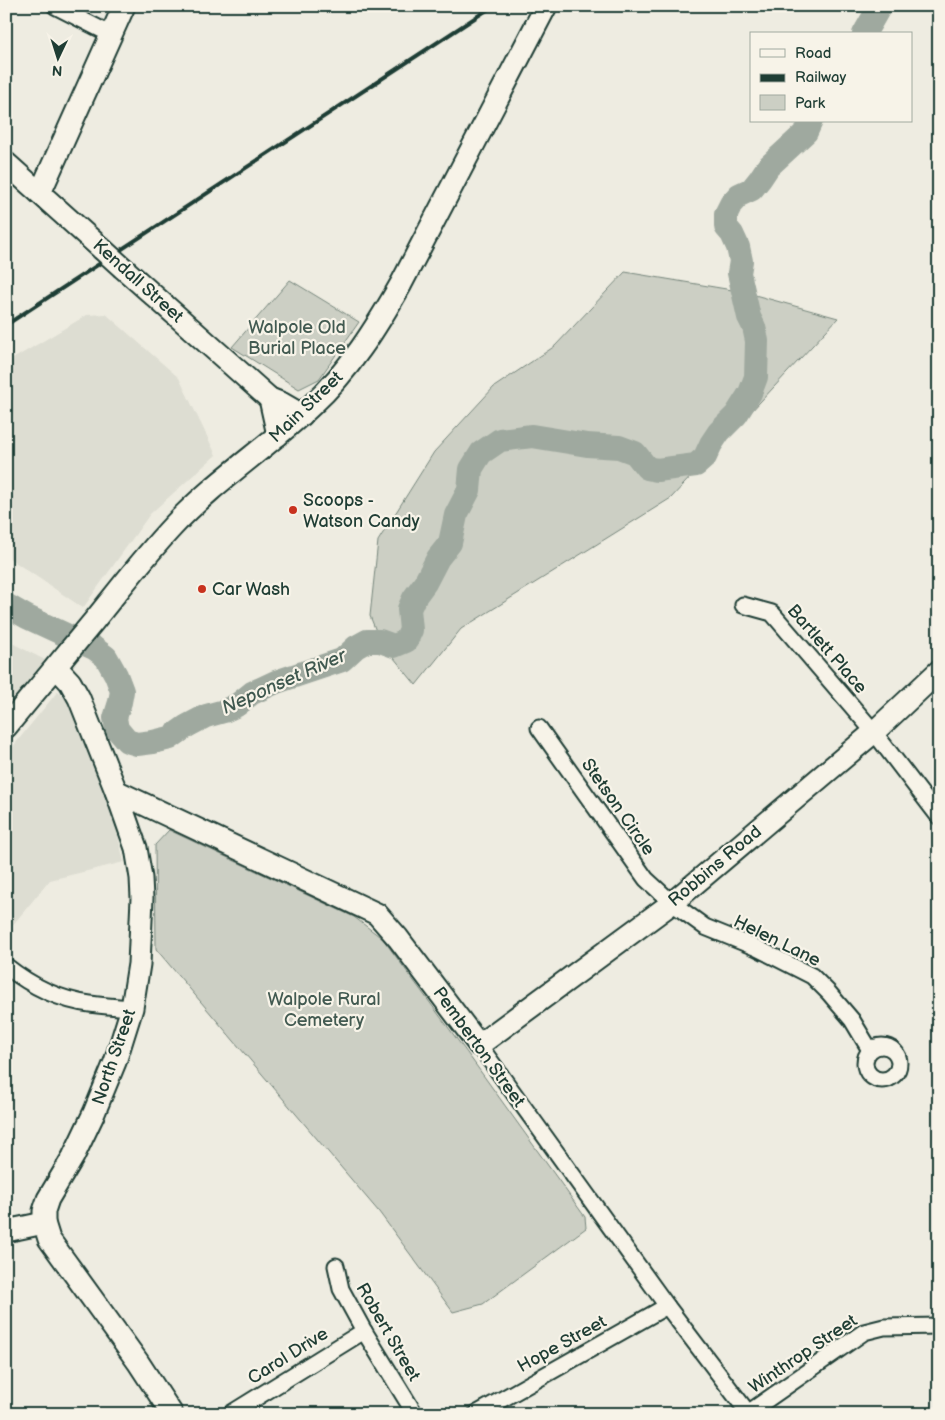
<svg xmlns="http://www.w3.org/2000/svg" width="945" height="1420" font-family="'Balsamiq Sans',sans-serif">
<rect width="100%" height="100%" fill="#eeece1"/>
<filter id="ink" filterUnits="userSpaceOnUse"><feTurbulence type="fractalNoise" baseFrequency=".02" numOctaves="2"/><feDisplacementMap in="SourceGraphic" scale="10" xChannelSelector="R" yChannelSelector="G"/><feConvolveMatrix kernelMatrix="1 2 1 2 8 2 1 2 1" color-interpolation-filters="sRGB"/></filter>
<g filter="url(#ink)">
<!-- built -->
<g fill="#ddddd2">
<polygon points="106,314 179,378 216,455 150,514 83,608 6,556 6,363 87,315"/>
<polygon points="6,640 45,660 6,707"/>
<polygon points="58,691 68,701 108,791 124,862 50,880 6,933 6,755"/>
</g>
<!-- green -->
<g fill="#cccfc4" stroke="#76867c">
<polygon points="625,272 744,292 838,318 671,498 461,629 416,685 380,641 370,616 378,541 434,452 494,387 555,346"/>
<polygon points="290,280 359,322 319,379 299,389 232,347"/>
<polygon points="169,830 354,917 383,939 473,1061 585,1217 586,1228 483,1304 453,1312 379,1212 156,949 155,845"/>
</g>
<g fill="none" stroke-linecap="round" stroke-linejoin="round">
<!-- river -->
<g stroke="#9fa99f" stroke-width="24">
<polyline points="864,34 880,6"/>
<polyline points="6,605 27,617 94,648 106,657 116,675 122,691 120,702 115,718 117,729 127,741 137,744 153,742 170,738 187,726 206,716 224,711 237,705 252,693 276,682 342,660 356,647 367,641 380,641 394,646 406,641 411,630 409,609 414,598 425,583 438,558 450,543 456,515 469,490 471,469 481,453 500,440 532,436 587,445 619,447 635,453 647,468 657,470 696,465 705,457 711,444 719,432 736,415 750,393 756,377 757,341 754,327 749,317 739,273 741,261 738,247 732,234 726,227 726,214 731,204 739,195 752,189 760,179 768,167 806,132 811,121"/>
</g>
<defs>
<g id="street">
<polyline points="55,6 112,35"/>
<polyline points="743,605 772,613 874,732 939,817"/>
<polyline points="539,728 646,879 672,903 705,927 757,948 812,976 829,993 852,1020 870,1050"/>
<path d="M6,966c24,19 53,34 84,38 14,2 28,3 42,4"/>
<polyline points="479,1045 667,1306 749,1414"/>
<circle cx="882" cy="1063" r="17"/>
<polyline points="336,1266 341,1289 364,1331 415,1414"/>
<polyline points="748,1413 864,1332 884,1327 939,1326"/>
<polyline points="230,1414 364,1331"/>
<polyline points="476,1414 667,1306"/>
</g>
<g id="secondary">
<polyline points="6,163 102,249"/>
<polyline points="40,193 124,6"/>
<polyline points="123,268 270,399"/>
<polyline points="278,435 270,399 283,404 302,415"/>
<polyline points="56,667 70,682 79,698 116,791 136,848 141,878 142,898 139,964 132,1008 115,1062 94,1113 73,1157 48,1199 44,1211 44,1223 49,1239 138,1362 172,1414"/>
<path d="M6,727c29,-35 58,-70 87,-105 26,-32 51,-65 80,-96 42,-45 94,-78 139,-121 37,-34 64,-77 89,-121l145,-278"/>
<polyline points="116,791 377,914 398,938 479,1045 672,903 874,732 939,671"/>
<polyline points="6,1231 44,1223"/>
</g>
</defs>
<!-- street casing -->
<use href="#street" stroke="#1f3d34" stroke-width="19"/>
<!-- secondary casing -->
<use href="#secondary" stroke="#1f3d34" stroke-width="25"/>
<!-- street -->
<use href="#street" stroke="#f7f3e8" stroke-width="15"/>
<!-- secondary -->
<use href="#secondary" stroke="#f7f3e8" stroke-width="21"/>
<!-- rail -->
<polyline stroke="#1f3d34" stroke-width="4" points="6,325 493,6"/>
<defs>
<polyline id="secondary-bridge" points="102,249 123,268"/>
</defs>
<!-- secondary-bridge casing -->
<use href="#secondary-bridge" stroke="#1f3d34" stroke-width="25" stroke-linecap="butt"/>
<!-- secondary-bridge -->
<use href="#secondary-bridge" stroke="#f7f3e8" stroke-width="21"/>
</g>
</g>
<!-- markers -->
<g fill="#c8321e" stroke="#f7f3e8" stroke-width="2">
<circle cx="293" cy="510" r="5"/>
<circle cx="202" cy="589" r="5"/>
</g>
<g text-anchor="middle" dominant-baseline="central" stroke-width="4.5" stroke-linejoin="round" paint-order="stroke">
<!-- street labels -->
<g font-size="18" fill="#1f3d34" stroke="#f7f3e8">
<text transform="translate(138 281) rotate(42)">Kendall Street</text>
<text transform="translate(306 407) rotate(-44)">Main Street</text>
<text transform="translate(827 649) rotate(49)">Bartlett Place</text>
<text transform="translate(618 807) rotate(55)">Stetson Circle</text>
<text transform="translate(715 866) rotate(-40)">Robbins Road</text>
<text transform="translate(777 941) rotate(26)">Helen Lane</text>
<text transform="translate(479 1047) rotate(54)">Pemberton Street</text>
<text transform="translate(114 1057) rotate(-71)">North Street</text>
<text transform="translate(388 1332) rotate(60)">Robert Street</text>
<text transform="translate(562 1344) rotate(-29)">Hope Street</text>
<text transform="translate(803 1354) rotate(-34)">Winthrop Street</text>
<text transform="translate(288 1356) rotate(-32)">Carol Drive</text>
</g>
<!-- park labels -->
<g font-size="18" fill="#425a51" stroke="#f7f3e8">
<text x="297" y="327">Walpole Old<tspan x="297" dy="21">Burial Place</tspan></text>
<text x="324" y="999">Walpole Rural<tspan x="324" dy="21">Cemetery</tspan></text>
</g>
<!-- poi labels -->
<g font-size="18" fill="#1f3d34" stroke="#f7f3e8" text-anchor="start">
<text x="303" y="500">Scoops -<tspan x="303" dy="21">Watson Candy</tspan></text>
<text x="212" y="589">Car Wash</text>
</g>
<!-- water labels -->
<g font-size="19" font-style="italic" fill="#3f584f" stroke="#f7f3e8">
<text transform="translate(284 682) rotate(-24)">Neponset River</text>
</g>
</g>
<!-- margin -->
<rect width="945" height="1420" fill="none" stroke="#f7f3e8" stroke-width="25"/>
<rect x="12" y="12" width="920" height="1395" fill="none" stroke="#1f3d34" stroke-width="2" filter="url(#ink)"/>
<!-- legend -->
<rect x="750" y="32" width="162" height="90" fill="#f7f3e8" stroke="#a1aaa0"/>
<rect x="760" y="49" width="25" height="8" fill="#f7f3e8" stroke="#a1aaa0"/>
<text x="795" y="58" font-size="15" fill="#1f3d34">Road</text>
<rect x="760" y="74" width="25" height="8" fill="#1f3d34" stroke="#a1aaa0"/>
<text x="795" y="82" font-size="15" fill="#1f3d34">Railway</text>
<rect x="760" y="95" width="25" height="15" fill="#cccfc4" stroke="#a1aaa0"/>
<text x="795" y="108" font-size="15" fill="#1f3d34">Park</text>
<!-- north arrow -->
<g transform="translate(58 58) rotate(184)" stroke="#f7f3e8" stroke-width="4" paint-order="stroke">
<path d="M0-4L9 19L0 12L-9 19Z" fill="#1f3d34"/>
<text y="-8" font-size="14" font-weight="bold" text-anchor="middle" fill="#1f3d34">N</text>
</g>
</svg>
